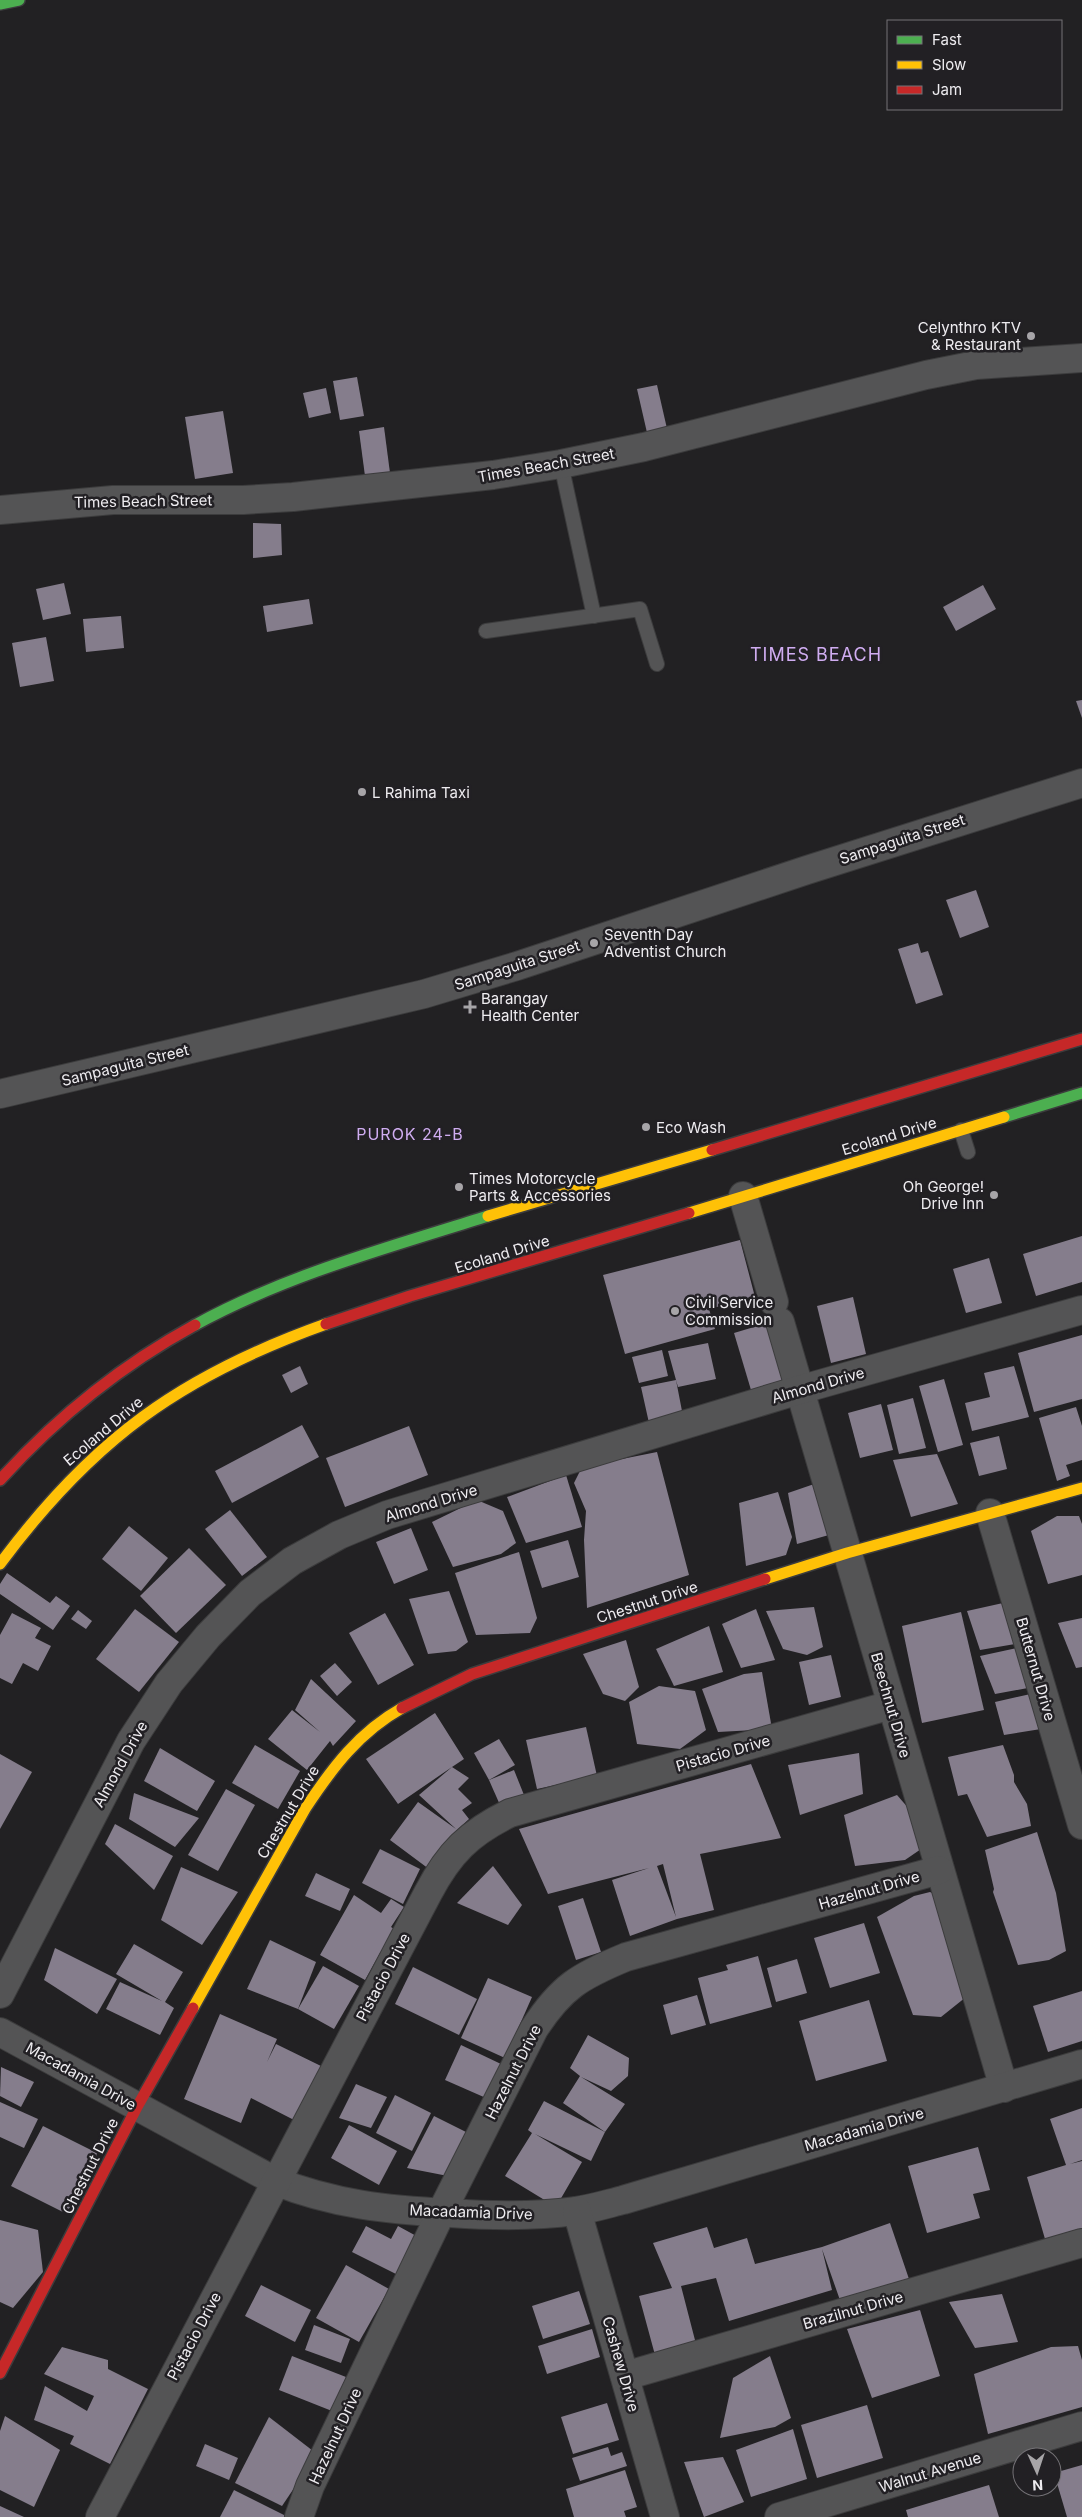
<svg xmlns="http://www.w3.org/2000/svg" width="1082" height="2517" font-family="Inter,sans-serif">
<rect width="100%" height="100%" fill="#222123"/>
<!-- building -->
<g fill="#857d8c" fill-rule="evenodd">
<polygon points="357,377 364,416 340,420 333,381"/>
<polygon points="657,385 668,433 648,437 637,389"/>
<polygon points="326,388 331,413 309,418 303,393"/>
<polygon points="223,411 233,473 195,479 185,417"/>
<polygon points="384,427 390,473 365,476 359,431"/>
<polygon points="253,523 281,524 282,555 253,558"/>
<polygon points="64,583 71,614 43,620 36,589"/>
<polygon points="983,585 996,609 956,631 943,607"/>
<polygon points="309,599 313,624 267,632 263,606"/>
<polygon points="121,616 124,648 86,652 83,619"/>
<polygon points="46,637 54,681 20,687 12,643"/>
<polygon points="1082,700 1082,718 1076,701"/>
<polygon points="976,890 989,927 960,938 946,900"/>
<polygon points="918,943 921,953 928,951 943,995 916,1004 898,949"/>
<polygon points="1082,1236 1082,1282 1036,1296 1023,1254"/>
<polygon points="740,1240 755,1297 709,1309 715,1329 625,1354 603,1275"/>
<polygon points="989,1258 1002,1303 966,1313 953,1269"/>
<polygon points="853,1297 866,1354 831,1363 817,1306"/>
<polygon points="767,1323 784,1380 751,1390 734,1333"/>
<polygon points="1082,1335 1082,1399 1034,1412 1018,1353"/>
<polygon points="708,1343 716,1379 678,1387 676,1380 682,1411 649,1423 641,1387 676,1380 668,1351"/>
<polygon points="662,1350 668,1376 639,1383 632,1357"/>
<polygon points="300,1366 308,1384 291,1393 282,1375"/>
<polygon points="1014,1366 1029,1417 972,1431 965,1403 990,1397 984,1373"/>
<polygon points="944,1379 963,1445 938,1452 919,1386"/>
<polygon points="913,1398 926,1448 899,1454 887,1405"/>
<polygon points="881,1404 893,1450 860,1458 848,1413"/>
<polygon points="1076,1407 1082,1426 1082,1460 1066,1465 1070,1476 1057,1481 1039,1418"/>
<polygon points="302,1425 319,1457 232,1503 215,1471"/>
<polygon points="409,1426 428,1475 345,1507 326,1458"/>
<polygon points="999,1436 1007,1469 979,1476 970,1443"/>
<polygon points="657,1452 689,1575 587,1608 584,1540 586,1511 574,1483 582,1467"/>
<polygon points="937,1454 958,1504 911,1517 893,1460"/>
<polygon points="566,1475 582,1527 526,1543 507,1497"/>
<polygon points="820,1482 836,1533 797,1544 788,1493"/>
<polygon points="778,1492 792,1537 786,1555 746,1566 739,1503"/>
<polygon points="477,1500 503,1511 516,1543 501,1554 453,1567 432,1522"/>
<polygon points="230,1510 267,1557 242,1576 205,1529"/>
<polygon points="1057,1516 1079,1516 1082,1524 1082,1575 1048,1584 1031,1531"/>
<polygon points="129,1526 168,1558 141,1591 102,1559"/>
<polygon points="411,1528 428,1570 394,1584 376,1542"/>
<polygon points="568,1540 579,1577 542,1588 530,1551"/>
<polygon points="189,1548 226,1585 176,1633 140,1596"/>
<polygon points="519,1552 537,1618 530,1633 476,1635 455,1573"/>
<polygon points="7,1573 50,1603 56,1596 70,1606 53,1630 0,1594 0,1584"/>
<polygon points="449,1591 468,1642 456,1651 428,1654 409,1599"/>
<polygon points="1003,1603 1021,1643 980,1650 967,1611"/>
<polygon points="814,1607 823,1647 807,1655 783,1649 766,1611"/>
<polygon points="135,1609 179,1642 139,1692 96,1659"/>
<polygon points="756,1609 775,1660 741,1668 722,1624"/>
<polygon points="78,1610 92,1621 86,1629 71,1619"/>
<polygon points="961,1612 984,1710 922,1723 902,1626"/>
<polygon points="12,1613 41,1628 35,1638 51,1646 38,1671 23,1663 12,1684 0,1678 0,1635"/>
<polygon points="385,1613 414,1665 378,1685 349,1633"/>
<polygon points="1082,1618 1082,1667 1076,1668 1058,1623"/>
<polygon points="709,1626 723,1672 674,1686 656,1649"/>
<polygon points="626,1640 639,1687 625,1701 603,1694 583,1654"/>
<polygon points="1021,1647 1033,1687 995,1694 980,1656"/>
<polygon points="831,1655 841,1697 809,1705 799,1662"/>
<polygon points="335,1663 352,1682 337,1696 320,1676"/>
<polygon points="762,1672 772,1729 718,1732 702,1689 744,1674"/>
<polygon points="311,1679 356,1721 333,1746 330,1741 307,1770 268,1739 292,1710 320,1732 295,1710"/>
<polygon points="659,1686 695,1691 706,1730 680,1749 637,1744 629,1702"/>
<polygon points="1035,1693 1041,1729 1004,1735 995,1702"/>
<polygon points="435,1713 464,1759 452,1767 469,1778 458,1789 472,1803 462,1810 469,1819 457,1830 429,1869 390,1840 418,1802 456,1829 419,1795 452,1767 398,1804 366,1759"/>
<polygon points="586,1727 597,1776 537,1789 526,1740"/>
<polygon points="499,1739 515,1765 489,1780 474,1753"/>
<polygon points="255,1745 300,1771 278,1809 232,1783"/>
<polygon points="1003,1745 1014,1775 1014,1782 1027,1804 1031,1826 987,1837 967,1794 958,1796 948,1757"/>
<polygon points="160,1748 215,1781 197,1811 144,1781"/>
<polygon points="859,1753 863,1794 800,1815 788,1765"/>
<polygon points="0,1754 32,1772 0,1829"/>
<path d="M751,1764l30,74 -81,16 14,56 -37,9 -47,17 -18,-56 37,-12 -101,26 -29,-65zM663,1864l13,53 -19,-51z"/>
<polygon points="514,1770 524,1795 500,1805 489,1780"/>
<polygon points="226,1789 255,1805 218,1871 188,1855"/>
<polygon points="134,1793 199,1818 175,1847 129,1819"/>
<polygon points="897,1795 910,1810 924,1847 905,1860 855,1866 844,1815"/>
<polygon points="115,1824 173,1856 154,1890 105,1844"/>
<polygon points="1037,1832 1056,1893 1066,1951 1049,1960 1018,1965 993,1892 994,1889 985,1850"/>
<polygon points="380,1849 420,1869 403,1904 362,1883"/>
<polygon points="493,1866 522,1905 508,1925 457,1903"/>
<polygon points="181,1867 238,1892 202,1945 161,1920"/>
<polygon points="316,1873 350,1889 340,1911 305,1896"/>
<polygon points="930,1892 938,1896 966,1997 941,2017 913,2015 877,1917 914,1896"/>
<polygon points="354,1895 381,1913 391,1899 404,1907 391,1927 402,1934 386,1957 380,1953 365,1980 320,1955"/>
<polygon points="583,1898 601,1952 576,1960 558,1906"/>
<polygon points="864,1923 880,1973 830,1988 814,1938"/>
<polygon points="270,1940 316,1962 298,2009 247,1989"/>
<polygon points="134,1944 183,1972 165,2002 174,2008 160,2035 106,2009 120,1982 162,2001 116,1974"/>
<polygon points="55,1948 117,1979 97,2014 44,1980"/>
<polygon points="758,1956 772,2007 710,2024 698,1978 728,1970 726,1965"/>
<polygon points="797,1959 807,1993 776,2002 767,1968"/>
<polygon points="323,1966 359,1986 334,2029 298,2009"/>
<polygon points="413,1967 477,1999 459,2035 395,2004"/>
<polygon points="488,1978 532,1997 505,2058 461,2038"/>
<polygon points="1082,1991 1082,2041 1048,2052 1033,2006"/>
<polygon points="697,1995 706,2025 671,2035 663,2005"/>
<polygon points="869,2000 887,2061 816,2081 799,2021"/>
<polygon points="220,2014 277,2039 267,2062 276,2044 321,2066 294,2120 251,2098 241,2123 184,2099"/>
<polygon points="588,2035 629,2058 628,2076 611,2091 581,2077 625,2104 605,2132 563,2103 580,2076 570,2068"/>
<polygon points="461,2045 501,2064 486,2098 445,2080"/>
<polygon points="1,2067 34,2082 21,2107 0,2096"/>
<polygon points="356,2084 387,2097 371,2128 339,2118"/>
<polygon points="395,2095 431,2113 412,2151 376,2133"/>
<polygon points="544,2101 605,2132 591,2161 535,2134 582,2162 556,2207 505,2176 532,2133 528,2130"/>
<polygon points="0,2102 38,2119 24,2148 0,2137"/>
<polygon points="1082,2108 1082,2160 1070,2164 1082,2161 1082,2228 1045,2239 1027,2177 1066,2165 1050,2119"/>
<polygon points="434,2116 474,2136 453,2177 407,2168"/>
<polygon points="349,2125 397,2151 379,2185 331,2158"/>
<polygon points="43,2126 97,2153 87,2188 65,2213 11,2186"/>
<polygon points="978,2147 990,2190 973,2194 980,2218 927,2233 908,2166"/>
<polygon points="0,2220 38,2230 43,2272 13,2308 0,2302"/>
<polygon points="890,2223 909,2279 841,2303 822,2249 832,2290 729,2321 716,2278 681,2286 696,2344 655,2355 639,2296 672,2288 653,2243 707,2227 714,2248 747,2238 755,2264 822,2247"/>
<polygon points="366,2226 391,2239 398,2226 420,2238 400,2276 352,2252"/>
<polygon points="346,2265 389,2289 359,2342 316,2318"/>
<polygon points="261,2285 311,2310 295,2342 245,2316"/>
<polygon points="579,2291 590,2324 543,2339 532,2306"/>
<polygon points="1002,2294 1018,2342 975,2348 949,2302"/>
<polygon points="920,2310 940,2376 872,2398 847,2329"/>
<polygon points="314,2325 350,2339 341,2363 305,2350"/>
<polygon points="592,2329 600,2357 547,2374 538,2346"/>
<polygon points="1078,2346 1082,2360 1082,2407 988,2434 974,2374 1051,2347"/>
<polygon points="62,2347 108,2360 108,2369 148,2389 110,2464 70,2444 74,2436 34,2420 45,2386 87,2411 94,2396 44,2374"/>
<polygon points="292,2356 346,2377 332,2411 279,2390"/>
<polygon points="770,2356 791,2418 775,2427 720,2438 733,2378"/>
<polygon points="607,2403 619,2440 573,2454 561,2417"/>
<polygon points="867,2405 883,2458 817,2478 801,2425"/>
<polygon points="5,2416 60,2450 34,2507 0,2490 0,2431"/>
<polygon points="269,2417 317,2454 282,2506 235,2483"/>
<polygon points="793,2429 807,2479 751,2497 736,2450"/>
<polygon points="205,2444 238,2458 229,2480 196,2466"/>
<polygon points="608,2447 611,2456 622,2452 627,2466 580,2481 572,2458"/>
<polygon points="723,2457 744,2502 704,2517 684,2462"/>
<polygon points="1082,2465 1082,2517 1067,2517 1054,2473"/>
<polygon points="625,2470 637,2507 624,2511 626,2517 574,2517 566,2489"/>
<polygon points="989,2485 999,2517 908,2517 906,2510"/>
<polygon points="234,2490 288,2517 220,2517"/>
<polygon points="0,2506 24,2517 0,2517"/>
</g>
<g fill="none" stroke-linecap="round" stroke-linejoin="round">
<defs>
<g id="lane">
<polyline points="561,464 594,616"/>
<polyline points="486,631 640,609 657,664"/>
<polyline points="961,1130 968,1152"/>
</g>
<g id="street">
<polyline points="0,510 113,500 243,500 293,497 493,475 561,464 644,447 926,375 976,365 1082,358"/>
<polyline points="0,1094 424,994 517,966 807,870 1082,783"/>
<polyline points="743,1196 774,1302"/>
<polyline points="780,1322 1004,2088"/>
<polyline points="990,1513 1082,1825"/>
<polyline points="0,1994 131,1741 169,1683 208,1636 250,1593 292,1561 339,1535 387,1515 799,1390 1082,1310"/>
<path d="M0,2032l275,149c58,23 112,29 175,32 42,3 83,4 125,-2 16,-2 32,-7 48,-11l459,-136"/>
<polyline points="577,2211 665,2517"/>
<polyline points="625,2376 1082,2243"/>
<path d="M100,2517l328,-624c21,-40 41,-60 82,-80l381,-108"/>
<path d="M299,2517l11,-31 131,-273 93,-184c27,-42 46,-53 92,-72l313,-87"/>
<polyline points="779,2517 1082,2426"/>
</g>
<g id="fast">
<polyline points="0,4 19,0"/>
<polyline points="1004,1117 1082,1093"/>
<path d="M195,1325c91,-50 195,-78 293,-109"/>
</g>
<g id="slow">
<polyline points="689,1213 1004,1117"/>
<polyline points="488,1216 712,1150"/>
<path d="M0,1564c92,-124 180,-188 326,-240"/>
<polyline points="765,1579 847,1553 1082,1488"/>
<path d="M193,2008l112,-199c27,-41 54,-77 97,-101"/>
</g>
<g id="jam">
<polyline points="712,1150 1082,1039"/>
<polyline points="326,1324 410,1296 689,1213"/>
<path d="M0,1480c57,-63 120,-114 195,-155"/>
<polyline points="402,1708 472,1674 765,1579"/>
<polyline points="0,2373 137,2107 193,2008"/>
</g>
</defs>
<!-- lane casing -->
<use href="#lane" stroke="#3c3c3d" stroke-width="16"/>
<!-- street casing -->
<use href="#street" stroke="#3c3c3d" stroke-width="30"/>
<!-- fast casing -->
<use href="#fast" stroke="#3c3c3d" stroke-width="14"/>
<!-- slow casing -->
<use href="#slow" stroke="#3c3c3d" stroke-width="14"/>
<!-- jam casing -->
<use href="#jam" stroke="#3c3c3d" stroke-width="14"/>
<!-- lane -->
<use href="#lane" stroke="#545455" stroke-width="14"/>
<!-- street -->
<use href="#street" stroke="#545455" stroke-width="28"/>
<!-- fast -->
<use href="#fast" stroke="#4caf50" stroke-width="11"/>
<!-- slow -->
<use href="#slow" stroke="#ffc107" stroke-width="11"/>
<!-- jam -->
<use href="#jam" stroke="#c62828" stroke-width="11"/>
</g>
<!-- markers -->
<g fill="#a7a5a8" stroke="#222024" stroke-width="2">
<circle cx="1031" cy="336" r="5"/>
<circle cx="362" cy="792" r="5"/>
<circle cx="594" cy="943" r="5"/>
<path d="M467.5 999.5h5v5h5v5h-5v5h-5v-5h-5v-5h5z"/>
<circle cx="646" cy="1127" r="5"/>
<circle cx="459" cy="1187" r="5"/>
<circle cx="994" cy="1195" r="5"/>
<circle cx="675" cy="1311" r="5"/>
</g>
<g text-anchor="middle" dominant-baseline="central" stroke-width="5" stroke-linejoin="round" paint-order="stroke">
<!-- poi labels -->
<g font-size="15" fill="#eeecf0" stroke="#222024" text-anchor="start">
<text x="1021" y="327" text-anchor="end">Celynthro KTV<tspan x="1021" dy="17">&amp; Restaurant</tspan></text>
<text x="372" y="792">L Rahima Taxi</text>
<text x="604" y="934">Seventh Day<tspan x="604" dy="17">Adventist Church</tspan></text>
<text x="481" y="998">Barangay<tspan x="481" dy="17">Health Center</tspan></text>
<text x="656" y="1127">Eco Wash</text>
<text x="469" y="1178">Times Motorcycle<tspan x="469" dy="17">Parts &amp; Accessories</tspan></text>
<text x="984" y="1186" text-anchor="end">Oh George!<tspan x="984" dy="17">Drive Inn</tspan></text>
<text x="685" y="1302">Civil Service<tspan x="685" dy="17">Commission</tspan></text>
</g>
<!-- street labels -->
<g font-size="15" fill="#eeecf0" stroke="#222024">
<text transform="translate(546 465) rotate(-10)">Times Beach Street</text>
<text transform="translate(143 501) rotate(-1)">Times Beach Street</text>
<text transform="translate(902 839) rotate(-18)">Sampaguita Street</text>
<text transform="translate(517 965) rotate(-18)">Sampaguita Street</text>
<text transform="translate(125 1065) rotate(-14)">Sampaguita Street</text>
<text transform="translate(889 1136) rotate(-17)">Ecoland Drive</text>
<text transform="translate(502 1254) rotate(-17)">Ecoland Drive</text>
<text transform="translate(818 1385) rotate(-16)">Almond Drive</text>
<text transform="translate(103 1431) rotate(-40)">Ecoland Drive</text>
<text transform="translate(431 1503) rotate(-17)">Almond Drive</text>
<text transform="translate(647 1602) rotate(-18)">Chestnut Drive</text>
<text transform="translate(1036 1669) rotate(74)">Butternut Drive</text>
<text transform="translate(891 1705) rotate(74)">Beechnut Drive</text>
<text transform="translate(723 1753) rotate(-16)">Pistacio Drive</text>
<text transform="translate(120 1764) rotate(-61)">Almond Drive</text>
<text transform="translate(288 1812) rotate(-59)">Chestnut Drive</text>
<text transform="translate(869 1890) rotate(-16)">Hazelnut Drive</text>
<text transform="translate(383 1977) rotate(-62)">Pistacio Drive</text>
<text transform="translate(513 2072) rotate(-63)">Hazelnut Drive</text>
<text transform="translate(81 2076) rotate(29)">Macadamia Drive</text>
<text transform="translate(864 2129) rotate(-16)">Macadamia Drive</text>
<text transform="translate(90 2166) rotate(-63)">Chestnut Drive</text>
<text transform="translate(471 2212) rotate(2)">Macadamia Drive</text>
<text transform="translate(853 2310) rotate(-16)">Brazilnut Drive</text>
<text transform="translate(194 2336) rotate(-62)">Pistacio Drive</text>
<text transform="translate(621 2364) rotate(74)">Cashew Drive</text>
<text transform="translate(335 2436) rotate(-65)">Hazelnut Drive</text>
<text transform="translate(930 2472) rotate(-17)">Walnut Avenue</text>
</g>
<!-- neighbourhood labels -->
<g font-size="16" letter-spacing="1" fill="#d0adf1" stroke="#222024">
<text x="410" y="1134">PUROK 24-B</text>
</g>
<!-- quarter labels -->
<g font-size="18" letter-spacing="1" fill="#d0adf1" stroke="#222024">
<text x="816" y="654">TIMES BEACH</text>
</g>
</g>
<!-- legend -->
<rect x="887" y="20" width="175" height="90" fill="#222024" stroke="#747276"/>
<rect x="897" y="36" width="25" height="8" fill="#4caf50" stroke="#747276"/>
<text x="932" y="45" font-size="15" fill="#eeecf0">Fast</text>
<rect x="897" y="61" width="25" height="8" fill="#ffc107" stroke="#747276"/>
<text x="932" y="70" font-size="15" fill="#eeecf0">Slow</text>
<rect x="897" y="86" width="25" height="8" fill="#c62828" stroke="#747276"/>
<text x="932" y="95" font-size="15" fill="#eeecf0">Jam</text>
<!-- north arrow -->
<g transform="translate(1037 2472) rotate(177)"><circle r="24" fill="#222024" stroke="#747276"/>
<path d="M0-4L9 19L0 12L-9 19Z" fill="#a7a5a8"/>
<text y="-8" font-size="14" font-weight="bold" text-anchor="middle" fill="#eeecf0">N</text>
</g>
</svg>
